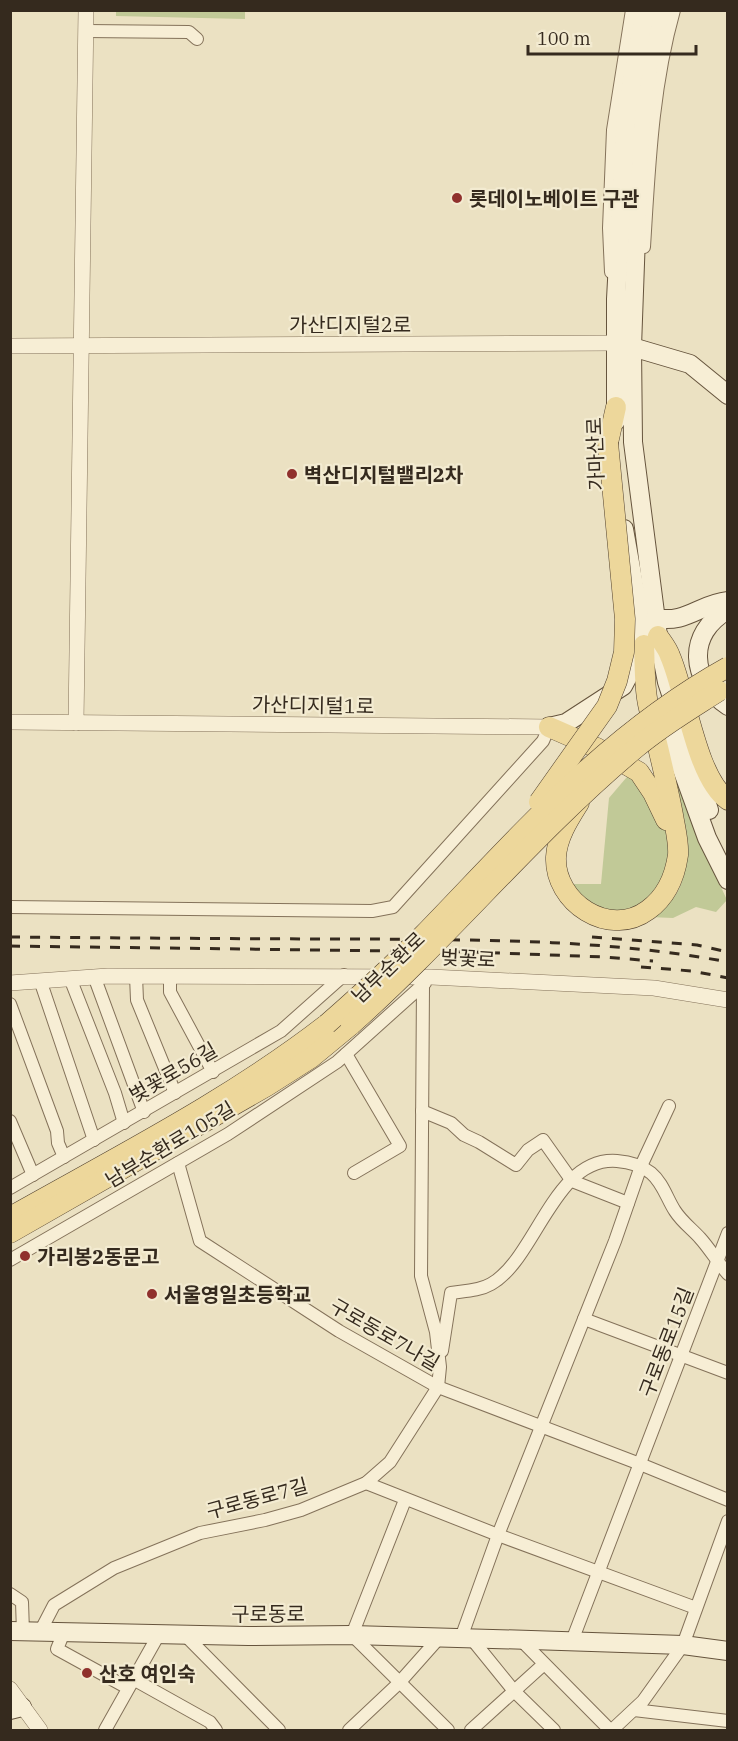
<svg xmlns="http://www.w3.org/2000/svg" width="738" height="1741" font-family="'IBM Plex Serif','Noto Sans KR',serif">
<rect width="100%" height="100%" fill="#ebe1c2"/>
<!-- green -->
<g fill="#c1c997">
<polygon points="116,11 245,11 245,19 116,16"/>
<path d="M668,761l38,94 21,45 -11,12 -20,-5 -23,11 -24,-1c8,-6 19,-12 25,-20 25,-31 2,-101 -6,-136z"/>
<polygon points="632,771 664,826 669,839 670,867 647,904 611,914 589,906 570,884 601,884 609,798"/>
</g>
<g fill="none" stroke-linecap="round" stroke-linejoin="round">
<defs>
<g id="minor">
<polyline points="86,31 189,32 197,39"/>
<path d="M644,247c5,-80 8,-159 30,-237"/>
<polyline points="611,272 609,228 613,130 632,10"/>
<polyline points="10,907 372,911 393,907 543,741 549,727"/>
<polyline points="94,976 144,1112"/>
<polyline points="136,976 137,1000 175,1093"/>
<polyline points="170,976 170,992 213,1072"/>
<polyline points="70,978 115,1093 124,1123"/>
<polyline points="40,980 94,1140"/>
<polyline points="10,1004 57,1131 58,1143 64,1157"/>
<polyline points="346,1054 400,1146 354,1173"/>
<polyline points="422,1111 451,1123 464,1135 479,1142 516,1165 528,1150 543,1140 572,1181 628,1203"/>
<polyline points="10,1121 33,1175"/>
<polyline points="178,1163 200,1241 339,1331 438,1387 640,1464 728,1500"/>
<polyline points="10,1188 281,1031 344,975"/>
<polyline points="10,1260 228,1134 337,1062 425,983"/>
<polyline points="584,1319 728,1373"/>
<path d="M442,1351l9,-58c13,-2 28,-2 40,-9 45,-25 63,-128 126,-123 13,1 24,4 34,12 12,10 16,26 24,38 7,11 17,18 25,27 10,11 18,25 28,36"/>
<polyline points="366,1483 498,1535 696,1608"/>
<polyline points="405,1500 352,1635 448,1730"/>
<polyline points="10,1594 22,1602 23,1632"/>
<polyline points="40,1632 54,1605 114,1568 200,1533 265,1520 301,1510 366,1483 390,1462 438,1387 440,1367 436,1332 421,1276 423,986"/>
<polyline points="64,1632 57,1649 128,1688"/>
<polyline points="184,1634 279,1730"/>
<polyline points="461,1638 498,1535 615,1241 641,1166 669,1106"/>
<polyline points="471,1638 514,1691 554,1730"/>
<polyline points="520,1639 610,1730"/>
<polyline points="572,1641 728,1233"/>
<polyline points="133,1679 210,1722 216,1730"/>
<polyline points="634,1710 728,1721"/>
<polyline points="105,1730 159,1634"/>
<polyline points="349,1730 399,1683 439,1638"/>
<polyline points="471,1730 544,1664"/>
<polyline points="612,1730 643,1701 683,1645 728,1521"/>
</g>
<g id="tertiary">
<polyline points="10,346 617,343"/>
<polyline points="10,722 549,727"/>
<polyline points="76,723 86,10"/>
<polyline points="10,983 108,976 431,977 654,988 728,1000"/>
<polyline points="10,1689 40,1730"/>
</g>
<g id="secondary">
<polyline points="661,10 654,36 642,98 639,152 632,347 633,442 658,636 667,682 709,810"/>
<polyline points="622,344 690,364 728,395"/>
<polyline points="616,421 616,299 626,114 645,10"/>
<polyline points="624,529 647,658"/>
<path d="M728,610c-42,23 -38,71 0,96"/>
<path d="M655,618c32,6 44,-14 73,-17"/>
<polyline points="662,714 707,838 728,880"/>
<polyline points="549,727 566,723 623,686 640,654 641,643"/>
<polyline points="10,1631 248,1636 352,1635 531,1640 683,1645 728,1651"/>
<polyline points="10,1710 22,1707"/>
</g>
<g id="primary">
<polyline points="608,443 616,407"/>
<path d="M658,636c4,6 10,13 12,20 16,36 26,122 58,144"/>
<polyline points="549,727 597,748 639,772 653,793 666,820"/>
<path d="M579,803c-10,16 -22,34 -23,54 -2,45 53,82 92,53 18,-13 27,-34 30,-55 1,-13 -3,-27 -5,-40 -7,-37 -17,-74 -25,-111 -4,-19 -3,-40 -4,-59"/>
<path d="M10,1217c108,-61 219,-117 317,-193"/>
<polyline points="10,1233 267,1086 311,1058 351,1025"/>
</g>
</defs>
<!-- minor casing -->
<use href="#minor" stroke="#84725a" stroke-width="14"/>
<!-- tertiary casing -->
<use href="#tertiary" stroke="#84725a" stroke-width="16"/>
<!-- secondary casing -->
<use href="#secondary" stroke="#66543d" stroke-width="20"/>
<!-- primary casing -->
<use href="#primary" stroke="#52412e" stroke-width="21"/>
<!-- minor -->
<use href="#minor" stroke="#f7eed5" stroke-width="12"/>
<!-- tertiary -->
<use href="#tertiary" stroke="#f7eed5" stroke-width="15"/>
<!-- secondary -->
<use href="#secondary" stroke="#f7eed5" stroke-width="18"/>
<!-- primary -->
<use href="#primary" stroke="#edd79b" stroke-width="20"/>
<!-- rail -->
<g stroke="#352a1e" stroke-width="3" stroke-dasharray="10 10" stroke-linecap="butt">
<path d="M10,937c122,1 243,2 364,2 117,1 238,1 354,23"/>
<polyline points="592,937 697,945 728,952"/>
<polyline points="10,946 472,952 605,957 653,961"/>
<polyline points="641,967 692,971 728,978"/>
</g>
<defs>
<g id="primary-bridge">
<polyline points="539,802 607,706 617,681 624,652 625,619 608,443"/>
<path d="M327,1024c33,-29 66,-59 97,-90 96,-99 181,-199 304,-267"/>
<path d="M351,1025c99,-88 183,-192 285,-277 26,-22 55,-39 83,-57"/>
</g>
</defs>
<!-- primary-bridge casing -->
<use href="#primary-bridge" stroke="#52412e" stroke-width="21" stroke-linecap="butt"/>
<!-- primary-bridge -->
<use href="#primary-bridge" stroke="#edd79b" stroke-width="20"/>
</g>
<!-- markers -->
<g fill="#90312d" stroke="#f3ebd1" stroke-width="2">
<circle cx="457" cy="198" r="6"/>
<circle cx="292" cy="474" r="6"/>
<circle cx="25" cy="1256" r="6"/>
<circle cx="152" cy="1294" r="6"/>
<circle cx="87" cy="1673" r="6"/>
</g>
<g text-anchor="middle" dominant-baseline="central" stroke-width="4.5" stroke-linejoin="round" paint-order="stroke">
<!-- poi labels -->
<g font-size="20" font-weight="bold" fill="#352a1e" stroke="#f3ebd1" text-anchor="start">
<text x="469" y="198">롯데이노베이트 구관</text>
<text x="304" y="474">벽산디지털밸리2차</text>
<text x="37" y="1256">가리봉2동문고</text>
<text x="164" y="1294">서울영일초등학교</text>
<text x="99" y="1673">산호 여인숙</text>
</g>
<!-- street labels -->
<g font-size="20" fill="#352a1e" stroke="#f3ebd1">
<text x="350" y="324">가산디지털2로</text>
<text transform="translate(595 454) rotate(-92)">가마산로</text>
<text transform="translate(313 705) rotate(1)">가산디지털1로</text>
<text transform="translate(468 958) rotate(3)">벚꽃로</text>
<text transform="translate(388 967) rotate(-44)">남부순환로</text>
<text transform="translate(173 1072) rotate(-30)">벚꽃로56길</text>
<text transform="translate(170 1144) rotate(-31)">남부순환로105길</text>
<text transform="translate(385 1334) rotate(30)">구로동로7나길</text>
<text transform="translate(666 1342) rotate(-69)">구로동로15길</text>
<text transform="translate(257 1498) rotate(-15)">구로동로7길</text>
<text x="268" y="1613">구로동로</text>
</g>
</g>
<!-- border -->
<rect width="738" height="1741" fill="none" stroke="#352a1e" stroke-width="24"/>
<!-- scale -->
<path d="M528 45v9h168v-9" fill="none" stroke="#352a1e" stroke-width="3"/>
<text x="537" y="45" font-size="18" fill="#352a1e" stroke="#f3ebd1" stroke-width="4.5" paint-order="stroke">100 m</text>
</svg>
